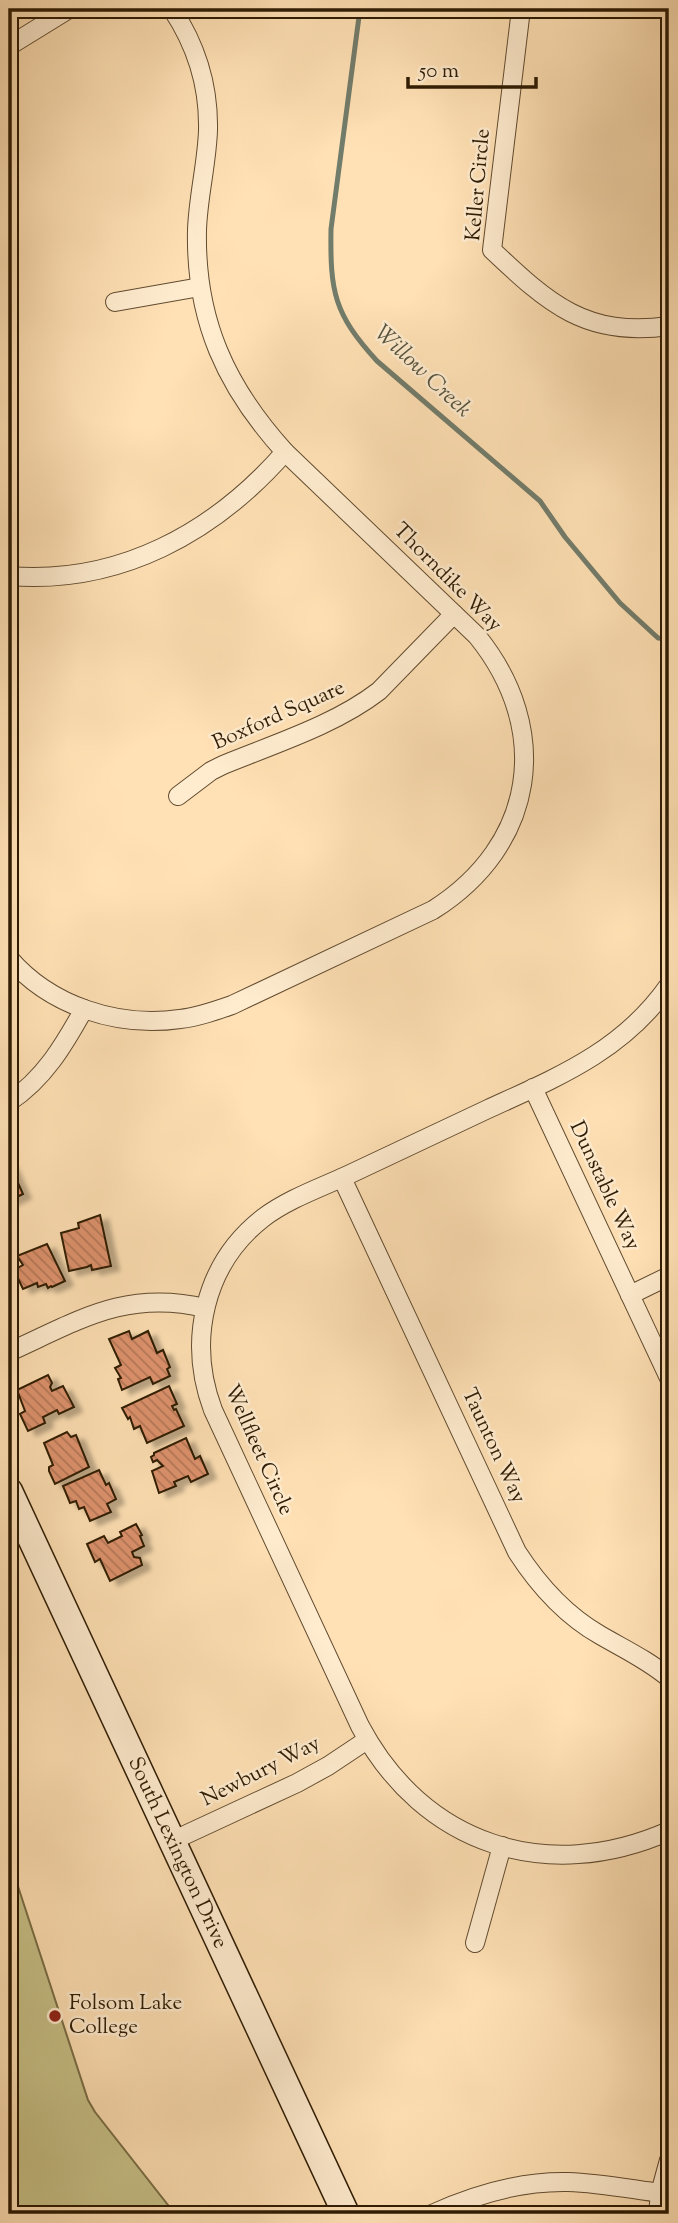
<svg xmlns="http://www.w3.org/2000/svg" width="678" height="2223" font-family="'Sorts Mill Goudy',serif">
<defs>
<pattern id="building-back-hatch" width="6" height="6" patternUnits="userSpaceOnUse" patternTransform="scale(1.75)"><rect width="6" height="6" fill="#df936e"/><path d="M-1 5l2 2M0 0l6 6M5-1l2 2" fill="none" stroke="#b57758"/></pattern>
<filter id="shadow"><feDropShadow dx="8" dy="4.5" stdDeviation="2" flood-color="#0004"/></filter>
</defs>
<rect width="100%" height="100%" fill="#ffe1b5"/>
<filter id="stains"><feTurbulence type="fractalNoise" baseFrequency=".00286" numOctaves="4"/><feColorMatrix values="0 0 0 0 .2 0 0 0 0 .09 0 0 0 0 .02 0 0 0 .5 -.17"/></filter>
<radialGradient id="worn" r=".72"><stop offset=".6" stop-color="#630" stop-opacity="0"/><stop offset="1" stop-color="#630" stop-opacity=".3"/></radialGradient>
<!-- grass -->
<polygon fill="#c7c188" stroke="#7a6e46" stroke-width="2" points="9,1859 88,2100 95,2112 175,2214 9,2214"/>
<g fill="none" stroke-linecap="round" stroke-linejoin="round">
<!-- stream -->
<path stroke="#727c6b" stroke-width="5" d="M360,9l-29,220c-1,63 3,85 46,132l163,140 25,36 55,66 38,35 11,1"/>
</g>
<!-- building -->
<g fill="url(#building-back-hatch)" stroke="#2e1b03" stroke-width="2" filter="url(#shadow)">
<polygon points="9,1163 23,1194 9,1201"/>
<polygon points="100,1215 111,1266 92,1270 91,1265 87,1267 69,1271 61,1233 79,1228 78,1223"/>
<polygon points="47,1244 65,1281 52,1287 51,1286 48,1288 46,1284 38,1287 37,1283 23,1289 14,1270 23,1265 17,1256"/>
<polygon points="129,1331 132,1339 148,1331 157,1353 163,1350 170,1367 167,1369 170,1376 153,1384 150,1377 122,1390 118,1379 121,1378 115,1368 121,1365 109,1339"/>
<polygon points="48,1375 52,1383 50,1387 52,1391 63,1386 74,1407 59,1414 57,1410 43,1417 45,1423 28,1431 20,1414 25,1411 17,1390"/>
<polygon points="169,1386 177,1404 172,1406 174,1410 176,1409 184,1426 147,1443 140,1426 134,1429 130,1417 128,1419 122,1408"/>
<polygon points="67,1432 71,1437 76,1435 89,1467 55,1484 49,1471 49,1467 53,1465 44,1443"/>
<polygon points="186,1438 195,1459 200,1456 208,1474 191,1482 188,1476 174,1482 176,1486 159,1493 152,1471 163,1466 157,1460 153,1462 151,1457 154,1455 154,1453"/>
<polygon points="99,1470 106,1485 109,1483 116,1499 107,1504 111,1512 90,1521 84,1507 79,1509 76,1501 70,1503 63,1486"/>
<polygon points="136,1524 142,1535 140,1536 144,1546 132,1552 134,1557 140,1558 142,1565 110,1581 100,1559 95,1562 87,1544 104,1536 108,1543 122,1536 120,1532"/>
</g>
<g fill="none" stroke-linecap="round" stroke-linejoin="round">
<defs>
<g id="street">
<path d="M521,9l-29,241c56,53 94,88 177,76"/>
<polyline points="9,46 69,9"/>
<polyline points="115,302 200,287"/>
<path d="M9,576c110,9 205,-43 276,-124"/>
<path d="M178,796l33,-25 12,-6c51,-21 112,-40 156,-74l75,-77"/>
<path d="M9,958c41,48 109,70 171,61 18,-2 35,-8 52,-14l201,-95c103,-65 120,-180 44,-274l-192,-184c-59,-65 -90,-132 -88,-222 1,-33 10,-67 11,-100 1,-45 -12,-85 -36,-121"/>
<path d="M669,985c-46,66 -111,92 -181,124 -47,22 -93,44 -140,66 -28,13 -60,24 -85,43 -59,46 -76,123 -50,192l147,316c63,119 187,159 309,105"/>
<polyline points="533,1088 669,1378"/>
<path d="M9,1102c35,-23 55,-57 75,-93"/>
<path d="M342,1178l175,374c22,34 48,63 83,83 24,14 48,25 69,43"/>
<polyline points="630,1295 669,1276"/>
<path d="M9,1352c69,-31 117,-63 196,-44"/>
<polyline points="172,1841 297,1783 328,1766 367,1740"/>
<polyline points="475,1943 502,1846"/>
<path d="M432,2214c44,-20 88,-33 136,-32 31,1 62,7 92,11"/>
<polyline points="658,2214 660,2193 669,2160"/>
</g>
<polyline id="secondary" points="9,1491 346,2214"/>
</defs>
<!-- street casing -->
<use href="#street" stroke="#624c30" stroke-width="20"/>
<!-- secondary casing -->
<use href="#secondary" stroke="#2e1b03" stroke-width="29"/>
<!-- street -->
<use href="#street" stroke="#ffeccf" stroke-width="18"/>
<!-- secondary -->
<use href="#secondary" stroke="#ffeccf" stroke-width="26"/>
</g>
<!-- markers -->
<circle fill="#8f2418" stroke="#ffeccf" stroke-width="2.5" cx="55" cy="2016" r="7"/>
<g text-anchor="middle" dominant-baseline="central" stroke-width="5" stroke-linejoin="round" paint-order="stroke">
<!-- street labels -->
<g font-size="21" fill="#2e1b03" stroke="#ffeccf">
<text transform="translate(479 185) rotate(-85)">Keller Circle</text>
<text transform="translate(447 578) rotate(45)">Thorndike Way</text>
<text transform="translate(279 716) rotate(-24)">Boxford Square</text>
<text transform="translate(604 1186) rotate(65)">Dunstable Way</text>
<text transform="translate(493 1446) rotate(65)">Taunton Way</text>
<text transform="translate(258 1450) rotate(66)">Wellfleet Circle</text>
<text transform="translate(261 1772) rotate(-27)">Newbury Way</text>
<text transform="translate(177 1853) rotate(65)">South Lexington Drive</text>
</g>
<!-- poi labels -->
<g font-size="21" fill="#2e1b03" stroke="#ffeccf" text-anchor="start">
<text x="69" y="2004">Folsom Lake<tspan x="69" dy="24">College</tspan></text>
</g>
<!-- water labels -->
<g font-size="23" font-style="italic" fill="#565440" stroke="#ffeccf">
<text transform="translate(422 372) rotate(43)">Willow Creek</text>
</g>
</g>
<!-- margin -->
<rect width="678" height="2223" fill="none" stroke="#ffe1b5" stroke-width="35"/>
<rect x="10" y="10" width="657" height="2202" fill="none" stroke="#2e1b03" stroke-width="3.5"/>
<rect x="18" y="18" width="643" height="2188" fill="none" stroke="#2e1b03" stroke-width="2"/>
<!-- scale -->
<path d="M408 77v10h128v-10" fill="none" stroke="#2e1b03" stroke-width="3.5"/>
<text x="419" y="77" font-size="21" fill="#2e1b03" stroke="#ffeccf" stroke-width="5" paint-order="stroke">50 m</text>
<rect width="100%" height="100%" filter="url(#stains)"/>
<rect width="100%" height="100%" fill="url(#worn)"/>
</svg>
